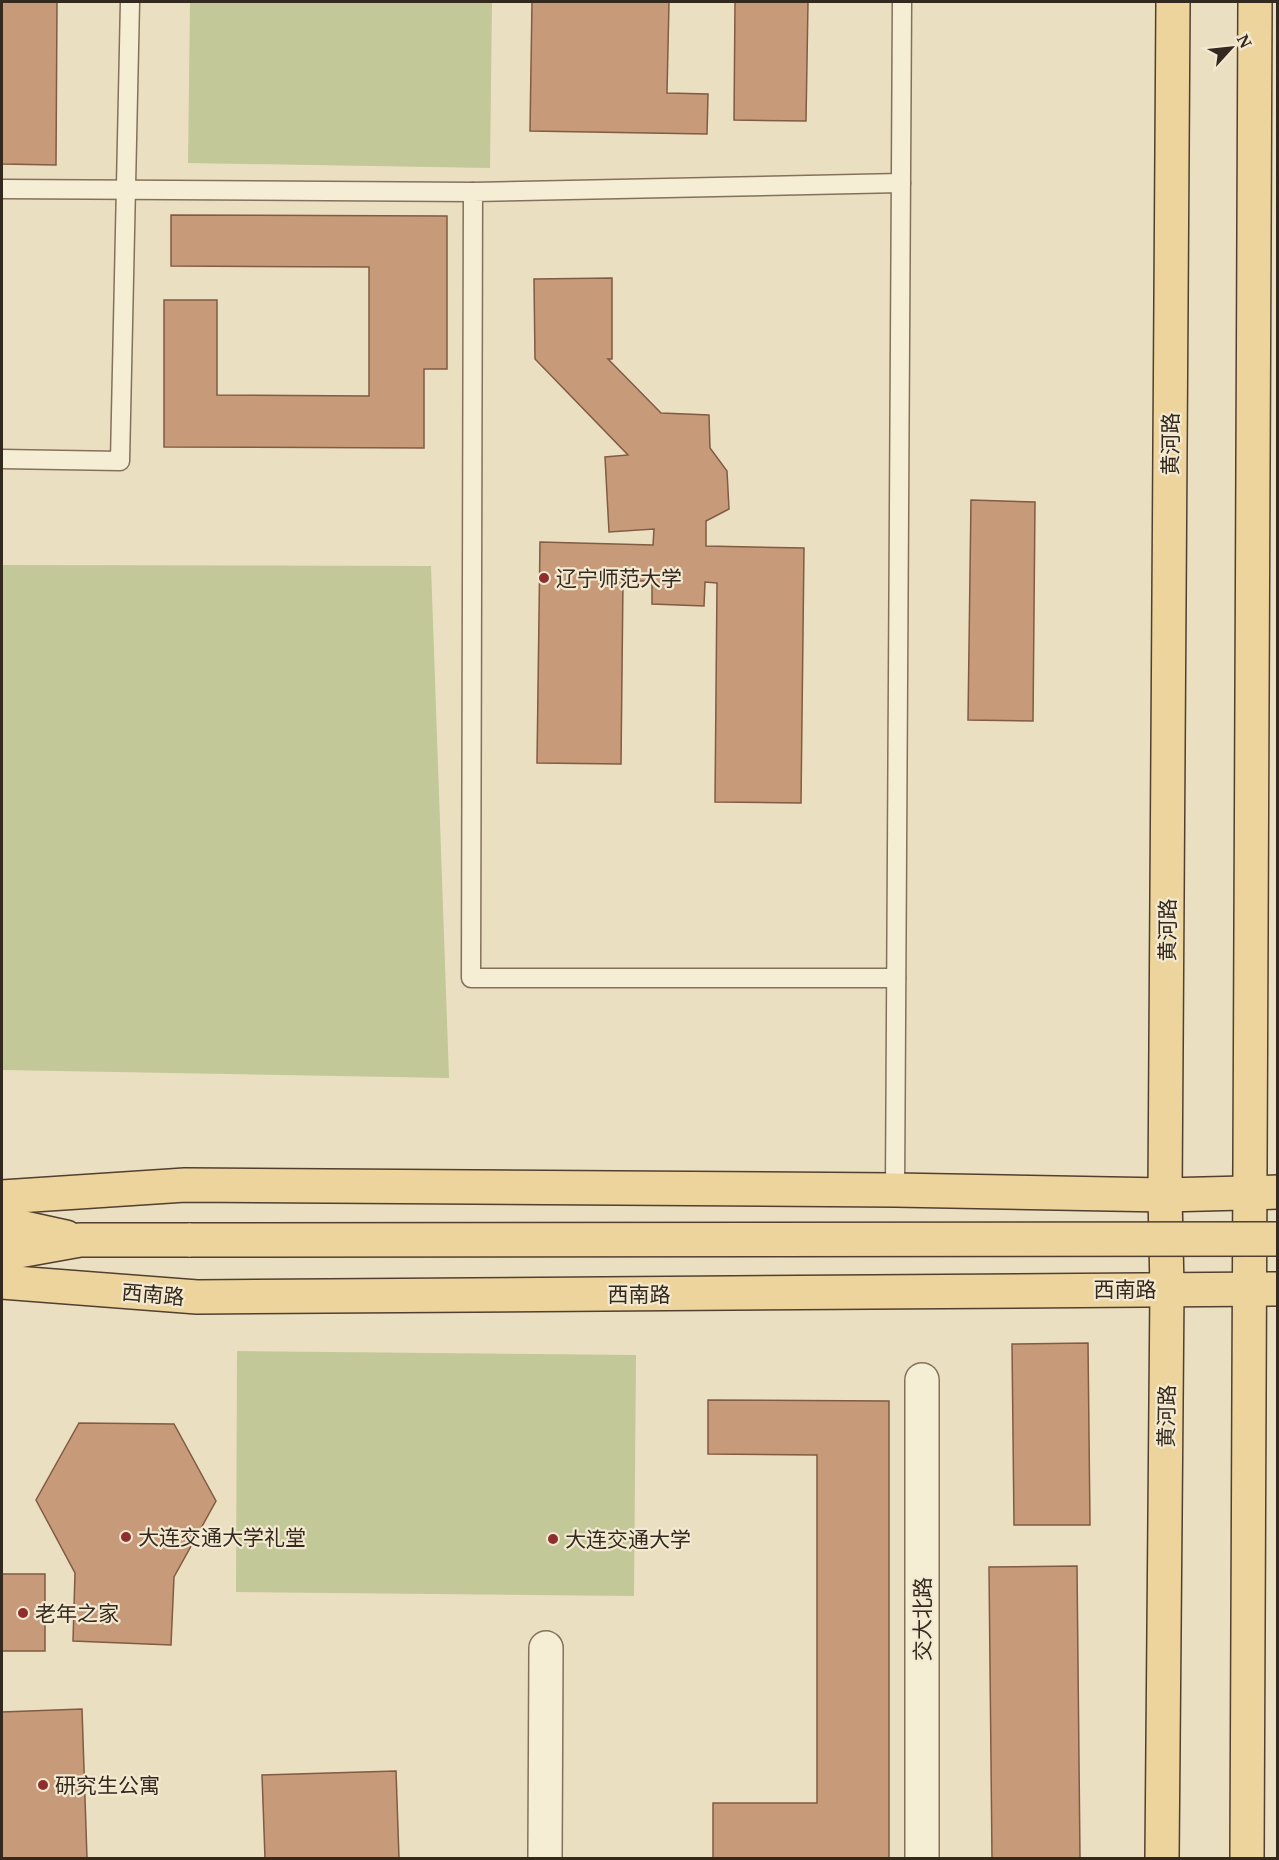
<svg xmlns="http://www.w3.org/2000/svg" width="1279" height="1860" font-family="'Noto Serif','Noto Sans SC',serif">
<rect width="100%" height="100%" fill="#ebdfc2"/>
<!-- green -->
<g fill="#c2c897">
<polygon points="190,2 492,2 490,168 188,163"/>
<polygon points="2,565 431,566 449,1078 2,1070"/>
<polygon points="237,1351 636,1355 634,1596 236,1592"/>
</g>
<!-- building -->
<g fill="#c79b7a" stroke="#815b42" stroke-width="1.5">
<polygon points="2,2 57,2 56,165 2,164"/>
<polygon points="532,2 669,2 667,93 708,94 707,134 530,131"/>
<polygon points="735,2 808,2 806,121 734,120"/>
<polygon points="171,215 447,216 447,369 424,369 424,448 164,447 164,300 217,300 217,395 369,396 369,267 171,266"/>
<polygon points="612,278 612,359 608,359 661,413 709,415 710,448 727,471 729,509 706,521 706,546 804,548 801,803 715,802 717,583 705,582 704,606 652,604 652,581 623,581 621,764 537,763 540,542 653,545 654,529 609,532 605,457 628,455 535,359 534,279"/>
<polygon points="971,500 1035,502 1033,721 968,720"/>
<polygon points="1088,1343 1090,1525 1014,1525 1012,1344"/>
<polygon points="708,1400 889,1401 889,1858 713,1858 713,1803 817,1803 817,1455 708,1454"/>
<polygon points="79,1423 174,1424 216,1501 174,1577 171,1645 73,1641 75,1573 36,1500"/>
<polygon points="1077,1566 1080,1858 992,1858 989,1567"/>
<rect x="2" y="1574" width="43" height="77"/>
<polygon points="82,1709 87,1858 2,1858 2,1712"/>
<polygon points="396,1771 399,1858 265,1858 262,1775"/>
</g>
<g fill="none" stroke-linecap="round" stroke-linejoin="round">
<defs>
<g id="service">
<polyline points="2,189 473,192"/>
<polyline points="2,459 120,461 130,2"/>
<polyline points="896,978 471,978 473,192 901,183"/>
<polyline points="895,1190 902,2"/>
</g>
<g id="minor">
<polyline points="922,1380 922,1858"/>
<polyline points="545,1858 546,1648"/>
</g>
<g id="primary">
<polyline points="2,1197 185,1185 895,1190 1165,1195 1278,1192"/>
<polyline points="2,1223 66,1237"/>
<polyline points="2,1254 80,1240 191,1240"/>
<polyline points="2,1282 197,1297 1278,1289"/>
<polyline points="1162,1858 1167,1289 1165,1195 1173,2"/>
<polyline points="1247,1858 1255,2"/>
</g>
</defs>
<!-- service casing -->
<use href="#service" stroke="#84715b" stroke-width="21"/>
<!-- minor casing -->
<use href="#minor" stroke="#84715b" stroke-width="36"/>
<!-- primary casing -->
<use href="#primary" stroke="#523f2f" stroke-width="36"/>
<!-- service -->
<use href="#service" stroke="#f6edd5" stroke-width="18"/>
<!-- minor -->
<use href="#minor" stroke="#f6edd5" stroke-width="33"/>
<!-- primary -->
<use href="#primary" stroke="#ecd49c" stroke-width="33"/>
<defs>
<polyline id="primary-bridge" points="191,1240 1278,1239"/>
</defs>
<!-- primary-bridge casing -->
<use href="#primary-bridge" stroke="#523f2f" stroke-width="36" stroke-linecap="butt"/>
<!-- primary-bridge -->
<use href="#primary-bridge" stroke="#ecd49c" stroke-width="33"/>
</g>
<!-- markers -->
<g fill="#8f2e2f" stroke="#f3e9d1" stroke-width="2">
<circle cx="544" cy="578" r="6"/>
<circle cx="126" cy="1537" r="6"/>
<circle cx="553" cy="1539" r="6"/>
<circle cx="23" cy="1613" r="6"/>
<circle cx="43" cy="1785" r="6"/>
</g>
<g text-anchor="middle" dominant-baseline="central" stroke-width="4.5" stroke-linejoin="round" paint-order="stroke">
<!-- street labels -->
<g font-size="21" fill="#34291e" stroke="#f3e9d1">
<text transform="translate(1170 444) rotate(-90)">黄河路</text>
<text transform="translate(1167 930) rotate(-90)">黄河路</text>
<text x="1125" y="1289">西南路</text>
<text transform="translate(153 1294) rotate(5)">西南路</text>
<text x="639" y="1294">西南路</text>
<text transform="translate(1166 1416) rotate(-89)">黄河路</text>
<text transform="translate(922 1619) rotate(-90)">交大北路</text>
</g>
<!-- poi labels -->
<g font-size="21" fill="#34291e" stroke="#f3e9d1" text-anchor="start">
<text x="556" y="578">辽宁师范大学</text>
<text x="138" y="1537">大连交通大学礼堂</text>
<text x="565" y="1539">大连交通大学</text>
<text x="35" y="1613">老年之家</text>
<text x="55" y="1785">研究生公寓</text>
</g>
</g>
<!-- border -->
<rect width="1279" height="1860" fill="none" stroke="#34291e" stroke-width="6"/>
<!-- north arrow -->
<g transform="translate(1231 48) rotate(63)" stroke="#f3e9d1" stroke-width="4.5" paint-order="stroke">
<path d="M0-4.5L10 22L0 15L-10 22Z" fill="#34291e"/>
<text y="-9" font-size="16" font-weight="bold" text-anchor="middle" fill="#34291e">N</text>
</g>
</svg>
